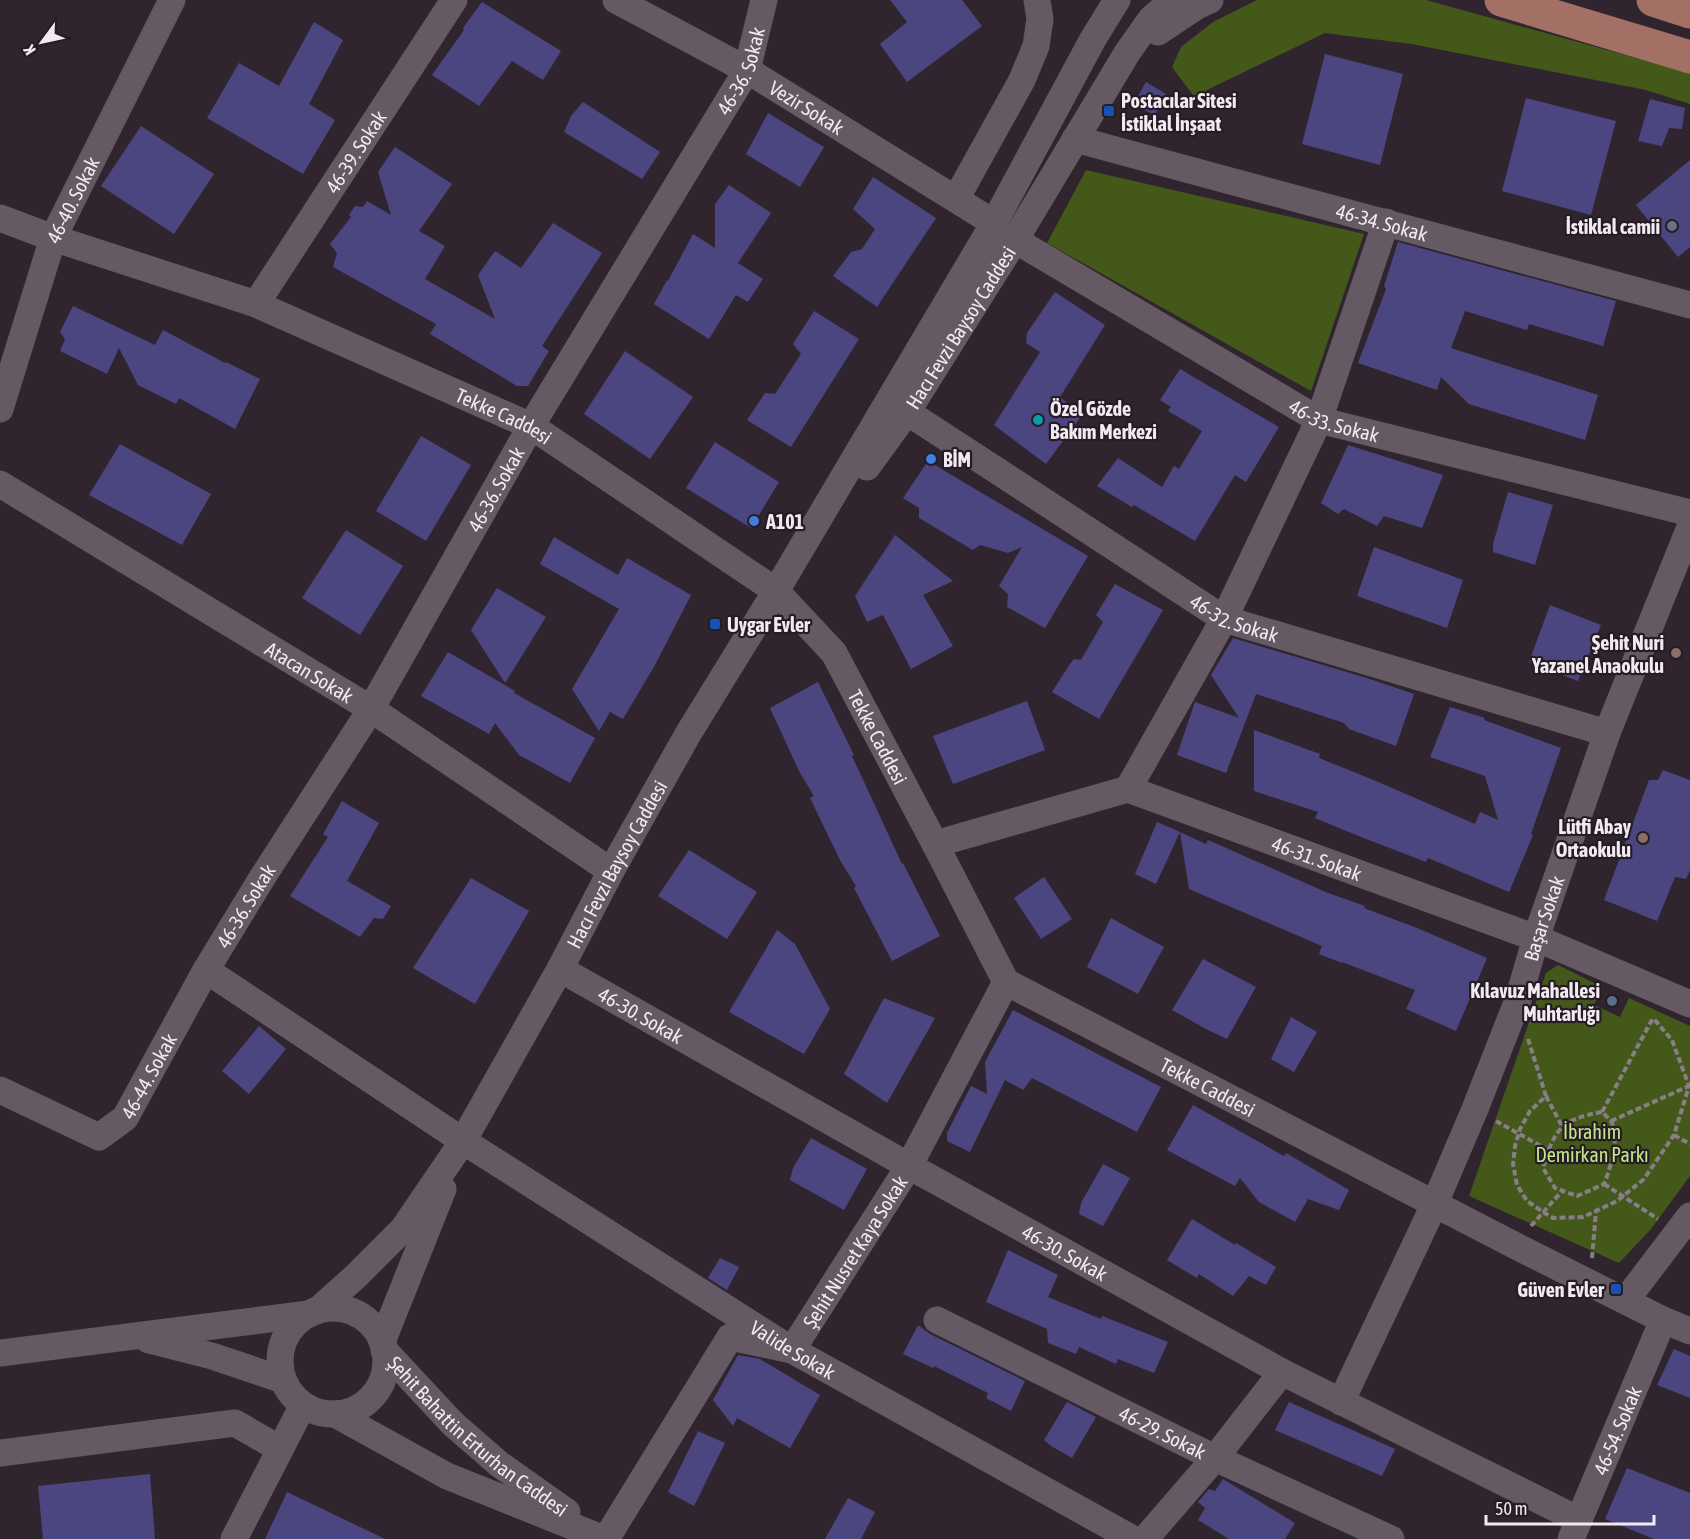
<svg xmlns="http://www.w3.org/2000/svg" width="1690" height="1539" font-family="'Asap Condensed',sans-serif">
<rect width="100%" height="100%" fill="#30252f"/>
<!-- green -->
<g fill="#445819">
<polygon points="1257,0 1426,0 1690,73 1690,104 1646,90 1412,44 1325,33 1207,90 1199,103 1172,67 1181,47 1213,22"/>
<polygon points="1086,170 1364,234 1311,391 1047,243"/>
<polygon points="1558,965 1602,987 1594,1005 1620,1017 1629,998 1690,1026 1690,1176 1651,1229 1619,1263 1469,1196 1546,973"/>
</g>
<!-- building -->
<g fill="#4c4680">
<polygon points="890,0 962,0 982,26 907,82 880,44 907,22"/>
<polygon points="482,2 561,51 543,80 512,61 479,106 432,75 464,30 463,28"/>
<polygon points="314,22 343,40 309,104 335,120 303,174 207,118 239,63 279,86"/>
<polygon points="1325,54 1403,74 1380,165 1302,144"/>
<polygon points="1146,82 1166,94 1155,115 1133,105"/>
<polygon points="1526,98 1616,121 1591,215 1502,191"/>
<polygon points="1650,99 1685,108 1682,129 1669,128 1662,146 1638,141"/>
<polygon points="583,102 660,152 642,179 564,132 571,116"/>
<polygon points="768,113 824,147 800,187 746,154"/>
<polygon points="141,126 214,174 174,234 101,186"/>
<polygon points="395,147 452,184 419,231 445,246 425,279 495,319 478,275 495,251 521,268 553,223 602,253 542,346 549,351 528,386 517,386 430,334 436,324 333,267 337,253 330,244 351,217 349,215 355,206 363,207 367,201 391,215 378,172"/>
<polygon points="1690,160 1690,247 1678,257 1636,205"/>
<polygon points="873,177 936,218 877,307 833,276 851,252 862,249 875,229 853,209"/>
<polygon points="729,185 771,213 738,263 763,279 748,302 736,295 709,339 654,304 667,280 668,281 693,234 715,248 715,204"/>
<polygon points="1398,242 1616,301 1603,346 1529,324 1527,330 1465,311 1451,348 1598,395 1585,440 1469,404 1441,377 1437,390 1358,363 1386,289 1384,286"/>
<polygon points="1055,292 1105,325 1060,397 1082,415 1046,464 994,425 1040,352 1026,343 1027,333"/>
<polygon points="73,306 155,345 163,330 225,363 226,362 260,379 235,429 179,398 176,404 138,385 119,348 107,374 60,351 65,339 60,332"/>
<polygon points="814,311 859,339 791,447 747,420 765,393 775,394 801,354 793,344"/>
<polygon points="625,351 693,397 650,459 584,414"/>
<polygon points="1180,369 1279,427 1246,482 1235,475 1195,541 1134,505 1132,507 1097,486 1118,458 1162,487 1174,466 1179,469 1202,431 1168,411 1171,407 1160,400"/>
<polygon points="421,436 471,465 426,541 376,511"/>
<polygon points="715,442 779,482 751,528 686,488"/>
<polygon points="120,444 211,494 182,545 89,495"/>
<polygon points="1348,445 1443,475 1422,528 1384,516 1377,526 1344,509 1338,514 1321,503"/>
<polygon points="928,461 1088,556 1045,628 1007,607 1008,594 999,586 1022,547 1008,553 980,545 973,550 919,518 919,508 903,498"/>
<polygon points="1508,492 1553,505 1535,565 1493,552 1493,544"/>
<polygon points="346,530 403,566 360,635 302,598"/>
<polygon points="895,535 953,581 923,595 953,646 911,669 883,615 867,622 855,596"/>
<polygon points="554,537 618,575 627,558 691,595 655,665 623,719 610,712 599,731 572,689 619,609 540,564"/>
<polygon points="1374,547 1463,580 1447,628 1357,596"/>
<polygon points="1115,584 1163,610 1099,719 1052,692 1070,664 1074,659 1081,660 1103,622 1096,615"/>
<polygon points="497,588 546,617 505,683 471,630"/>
<polygon points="1550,605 1601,625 1578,681 1529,662"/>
<polygon points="1233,638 1373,680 1414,694 1396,746 1349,729 1344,723 1256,694 1226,773 1177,755 1195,702 1239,718 1211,675"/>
<polygon points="448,652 515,691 514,693 595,738 570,783 519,755 495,723 489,734 421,696"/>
<polygon points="818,682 854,755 852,756 902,864 903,863 940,936 892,961 854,888 856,886 841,862 810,798 814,796 800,773 770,708"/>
<polygon points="1027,701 1045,750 953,784 933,736"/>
<polygon points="1450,707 1485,718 1484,720 1561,748 1531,834 1533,835 1509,892 1428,858 1426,862 1356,835 1315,818 1318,812 1254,791 1254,730 1320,754 1319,758 1376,781 1475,824 1480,812 1498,820 1485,776 1430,757"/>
<polygon points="1663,770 1690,780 1690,870 1686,879 1675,877 1657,921 1604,900 1649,780 1658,780"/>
<polygon points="342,801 379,823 347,881 391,906 383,919 374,918 360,937 290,896 328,837 323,834"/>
<polygon points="1157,822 1180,832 1156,884 1135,874"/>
<polygon points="1180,832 1206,844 1208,840 1328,893 1365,906 1364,908 1417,928 1487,958 1456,1031 1406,1009 1415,990 1342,962 1342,963 1319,954 1322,946 1189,889"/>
<polygon points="689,850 757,892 727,939 658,896"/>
<polygon points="1044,877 1072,919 1041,939 1014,898"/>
<polygon points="471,878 529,911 475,1004 413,968"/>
<polygon points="1111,918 1164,947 1138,994 1087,967"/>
<polygon points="777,930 795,944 830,1009 804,1054 729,1012"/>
<polygon points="1203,959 1256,987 1227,1039 1208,1030 1172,1010"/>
<polygon points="884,998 935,1018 887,1103 844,1074"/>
<polygon points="1013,1010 1161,1087 1137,1132 1032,1078 1023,1090 1005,1080 970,1152 947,1141 947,1133 971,1086 987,1094 985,1062"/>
<polygon points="1291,1017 1317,1032 1294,1072 1271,1059"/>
<polygon points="259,1026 286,1049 249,1094 222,1071"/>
<polygon points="1193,1105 1284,1156 1286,1153 1349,1190 1339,1210 1308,1199 1295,1222 1259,1202 1240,1178 1235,1186 1167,1150"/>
<polygon points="811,1138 867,1169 844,1210 790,1180 793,1168"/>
<polygon points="1103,1164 1130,1178 1103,1226 1079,1214 1081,1203"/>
<polygon points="1192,1219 1235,1245 1236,1243 1276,1267 1266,1285 1249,1276 1233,1296 1199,1274 1197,1278 1167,1260"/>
<polygon points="1008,1250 1058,1275 1048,1297 1101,1319 1102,1316 1168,1342 1154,1373 1118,1359 1116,1364 1079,1347 1076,1354 1048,1343 1047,1329 986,1302"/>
<polygon points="720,1258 739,1267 727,1290 708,1278"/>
<polygon points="918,1325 930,1334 1025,1381 1011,1411 986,1398 988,1393 934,1366 933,1368 903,1354"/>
<polygon points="1674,1349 1690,1356 1690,1398 1657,1385"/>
<polygon points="738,1355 760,1359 820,1395 790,1448 737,1418 733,1426 713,1400"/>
<polygon points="1067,1402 1096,1417 1072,1458 1051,1446 1044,1440"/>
<polygon points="1289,1402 1395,1449 1382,1476 1275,1430"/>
<polygon points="698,1431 725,1443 694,1506 668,1492"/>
<polygon points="1627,1468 1690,1493 1690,1539 1654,1539 1605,1519"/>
<polygon points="150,1474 155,1539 43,1539 38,1486"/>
<polygon points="1223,1479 1295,1523 1285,1539 1229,1539 1198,1520 1205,1508 1198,1502 1209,1489 1215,1491"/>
<polygon points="287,1492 385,1539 265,1539"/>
<polygon points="848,1498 875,1512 861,1539 825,1539"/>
</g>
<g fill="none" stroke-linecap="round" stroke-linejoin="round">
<!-- path -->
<g stroke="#887e87" stroke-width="4" stroke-dasharray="6 3" stroke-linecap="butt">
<polyline points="1528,1039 1546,1096 1530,1111 1520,1129 1515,1146 1513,1164 1517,1185 1527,1201 1543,1212 1553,1218 1583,1217 1617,1201 1644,1179 1674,1135 1689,1086 1672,1040 1653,1018"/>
<polyline points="1546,1096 1562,1126"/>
<path d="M1602,1112c-40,7 -48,17 -59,56l12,20 22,8 27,-12c7,-18 15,-42 8,-61 -2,-4 -7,-8 -10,-11l51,-94"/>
<polyline points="1496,1121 1548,1150"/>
<polyline points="1611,1121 1689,1086"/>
<polyline points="1674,1135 1690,1144"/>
<polyline points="1604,1184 1658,1219"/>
<polyline points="1531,1226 1562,1191"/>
<polyline points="1592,1258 1596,1212"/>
</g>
<!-- minor -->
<g stroke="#655964" stroke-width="27">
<path id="s1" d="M616,0l131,70 247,153"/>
<polyline points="1158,32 1197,6 1210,0"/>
<path id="s2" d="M1075,139l615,166"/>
<polyline points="956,199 1022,80 1036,46 1040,19 1037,0"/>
<path id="s3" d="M0,218l53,20 203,66 275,122 245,165 58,62 101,191 71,138 508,263 149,75 27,11"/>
<path id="s4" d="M1015,240l304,180 371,93"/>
<path id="s5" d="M256,304l198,-304"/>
<path id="s6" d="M0,409l53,-171 119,-238"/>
<path id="s7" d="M907,412l317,207 383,114"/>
<path id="s8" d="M867,467l40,-55 108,-172 112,-187 24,-34 22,-19"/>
<path id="s9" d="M0,484l371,225 240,162"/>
<polyline points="1128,789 1224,619 1319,420 1386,222"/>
<path id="s10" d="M935,844l193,-55 408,149 154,66"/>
<path id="s11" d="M560,969l349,197 373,206 297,148"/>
<path id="s12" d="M206,970l257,171 329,209 341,189"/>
<path id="s13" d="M0,1090l99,47 26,-19 81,-148 56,-92 109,-169 160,-283 216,-356 17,-70"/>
<polyline points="1626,1300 1690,1216"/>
<circle cx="333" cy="1361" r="53"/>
<path id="s14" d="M317,1311l38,-34 48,-48 60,-88 97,-172 51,-98 77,-137 88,-143 218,-368 99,-184 24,-39"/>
<path id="s15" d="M937,1320l278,138 176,81"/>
<polyline points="149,1340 212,1356 283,1380"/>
<polyline points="382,1342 443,1189"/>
<path id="s16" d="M384,1350l69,74 46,40 68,48"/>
<polyline points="0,1353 309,1314"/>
<path id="s17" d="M1341,1402l94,-199 40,-94 43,-109 18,-62 71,-205 83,-206"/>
<polyline points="335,1414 447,1476 604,1539"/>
<polyline points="0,1453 235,1423 280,1449"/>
<polyline points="234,1539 303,1405"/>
<path id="s18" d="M606,1539l124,-202 62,13 117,-184 97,-184"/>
<polyline points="1145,1539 1215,1458 1282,1372"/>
<path id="s19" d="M1571,1539l92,-219"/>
</g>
<!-- major -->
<g stroke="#a37066" stroke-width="33">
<polyline points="1501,0 1690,57"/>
<polyline points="1653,0 1690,12"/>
</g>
</g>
<!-- markers -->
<g fill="#1a4fb4" stroke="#261c25" stroke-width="2">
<rect x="1103" y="105" width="12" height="12" rx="3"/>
<rect x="709" y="618" width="12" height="12" rx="3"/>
<rect x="1610" y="1283" width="12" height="12" rx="3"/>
</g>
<circle fill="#6b7280" stroke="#261c25" stroke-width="2" cx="1672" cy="226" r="6"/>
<circle fill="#0f9aa8" stroke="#261c25" stroke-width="2" cx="1038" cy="420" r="6"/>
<g fill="#3f7fe0" stroke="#261c25" stroke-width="2">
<circle cx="931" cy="459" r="6"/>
<circle cx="754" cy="521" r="6"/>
</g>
<g fill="#8d6e63" stroke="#261c25" stroke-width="2">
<circle cx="1676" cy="653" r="6"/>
<circle cx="1643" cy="838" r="6"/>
</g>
<circle fill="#5c6f8a" stroke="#261c25" stroke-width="2" cx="1612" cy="1001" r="6"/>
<g text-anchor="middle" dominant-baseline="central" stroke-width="4.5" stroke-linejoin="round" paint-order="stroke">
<!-- street labels -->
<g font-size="20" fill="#f1eaf0" stroke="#261c25">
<text stroke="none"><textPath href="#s13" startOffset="1358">46-36. Sokak</textPath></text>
<text stroke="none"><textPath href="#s1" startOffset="219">Vezir Sokak</textPath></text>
<text stroke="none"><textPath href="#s5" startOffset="182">46-39. Sokak</textPath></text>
<text stroke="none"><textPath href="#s6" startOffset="222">46-40. Sokak</textPath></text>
<text stroke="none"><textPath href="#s2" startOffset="318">46-34. Sokak</textPath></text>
<text stroke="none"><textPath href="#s8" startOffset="168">Hacı Fevzi Baysoy Caddesi</textPath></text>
<text stroke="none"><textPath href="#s3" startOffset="542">Tekke Caddesi</textPath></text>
<text stroke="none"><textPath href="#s4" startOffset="368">46-33. Sokak</textPath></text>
<text stroke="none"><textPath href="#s13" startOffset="872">46-36. Sokak</textPath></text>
<text stroke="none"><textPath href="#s7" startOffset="388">46-32. Sokak</textPath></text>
<text stroke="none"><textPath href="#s9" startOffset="362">Atacan Sokak</textPath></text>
<text stroke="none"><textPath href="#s3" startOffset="1046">Tekke Caddesi</textPath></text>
<text stroke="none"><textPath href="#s10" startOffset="402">46-31. Sokak</textPath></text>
<text stroke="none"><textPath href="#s14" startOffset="542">Hacı Fevzi Baysoy Caddesi</textPath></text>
<text stroke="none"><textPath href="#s13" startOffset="386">46-36. Sokak</textPath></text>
<text stroke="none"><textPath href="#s17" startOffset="525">Başar Sokak</textPath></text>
<text stroke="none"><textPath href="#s11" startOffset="93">46-30. Sokak</textPath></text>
<text stroke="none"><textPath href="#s13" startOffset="190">46-44. Sokak</textPath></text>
<text stroke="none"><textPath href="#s3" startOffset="1550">Tekke Caddesi</textPath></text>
<text stroke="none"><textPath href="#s18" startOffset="417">Şehit Nusret Kaya Sokak</textPath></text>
<text stroke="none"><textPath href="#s11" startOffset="579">46-30. Sokak</textPath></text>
<text stroke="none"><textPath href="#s12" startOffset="699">Valide Sokak</textPath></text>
<text stroke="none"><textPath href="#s19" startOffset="118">46-54. Sokak</textPath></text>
<text stroke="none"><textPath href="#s15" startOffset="252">46-29. Sokak</textPath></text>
<text stroke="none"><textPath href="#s16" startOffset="128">Şehit Bahattin Erturhan Caddesi</textPath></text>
</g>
<!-- poi labels -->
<g font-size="20" font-weight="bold" fill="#f1eaf0" stroke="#261c25" text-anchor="start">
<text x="1121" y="100">Postacılar Sitesi<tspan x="1121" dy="23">İstiklal İnşaat</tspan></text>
<text x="1660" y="226" text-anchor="end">İstiklal camii</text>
<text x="1050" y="408">Özel Gözde<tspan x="1050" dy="23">Bakım Merkezi</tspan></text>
<text x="943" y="459">BİM</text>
<text x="766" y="521">A101</text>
<text x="727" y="624">Uygar Evler</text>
<text x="1664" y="642" text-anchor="end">Şehit Nuri<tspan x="1664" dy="23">Yazanel Anaokulu</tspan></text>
<text x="1631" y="826" text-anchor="end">Lütfi Abay<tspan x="1631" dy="23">Ortaokulu</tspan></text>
<text x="1600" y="990" text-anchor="end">Kılavuz Mahallesi<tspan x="1600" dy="23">Muhtarlığı</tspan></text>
<text x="1604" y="1289" text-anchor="end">Güven Evler</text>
</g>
<!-- park labels -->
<g font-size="20" fill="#c4e689" stroke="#261c25">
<text x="1592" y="1131">İbrahim<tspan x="1592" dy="23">Demirkan Parkı</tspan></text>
</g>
</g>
<!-- north arrow -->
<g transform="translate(42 42) rotate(237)" stroke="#261c25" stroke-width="4.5" paint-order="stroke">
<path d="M0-4.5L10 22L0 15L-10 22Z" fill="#f1eaf0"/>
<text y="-9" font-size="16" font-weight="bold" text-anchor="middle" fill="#f1eaf0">K</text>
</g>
<!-- scale -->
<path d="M1486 1515v9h168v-9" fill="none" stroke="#f1eaf0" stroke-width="3"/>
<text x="1495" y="1515" font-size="18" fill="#f1eaf0" stroke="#261c25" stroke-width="4.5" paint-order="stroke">50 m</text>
</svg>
